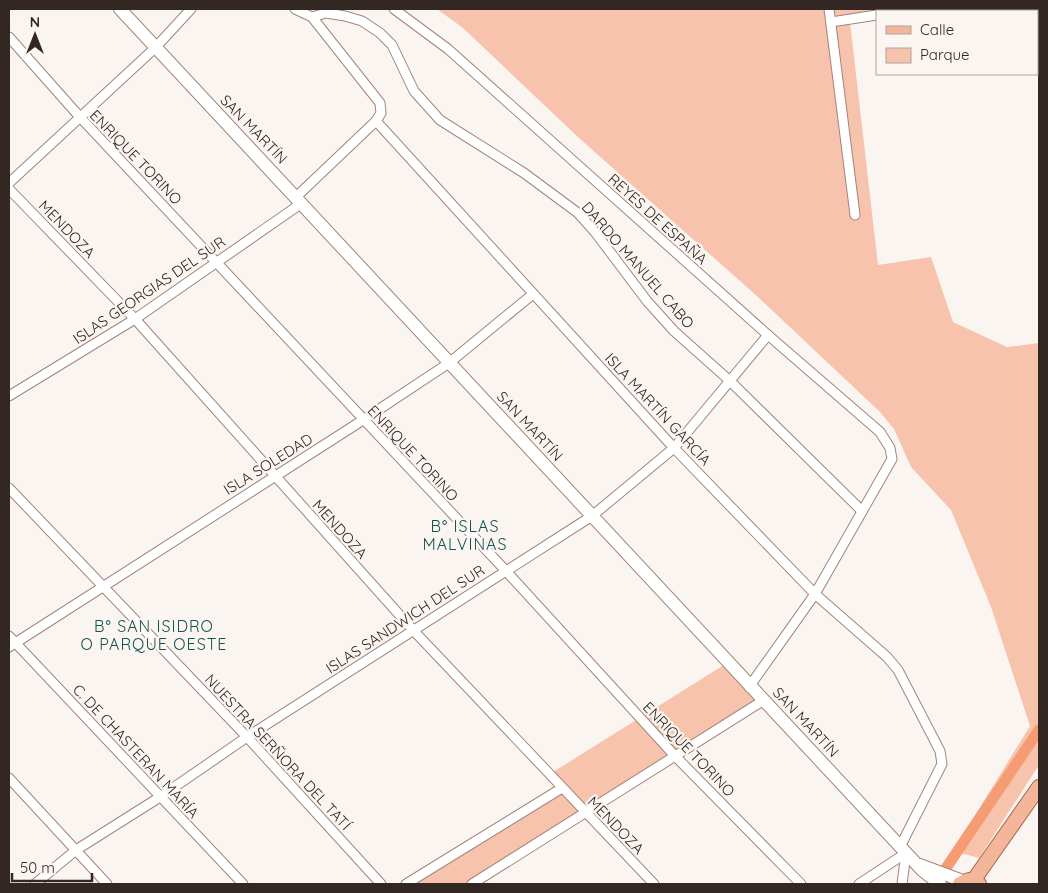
<svg xmlns="http://www.w3.org/2000/svg" width="1048" height="893" font-family="Quicksand,sans-serif">
<rect width="100%" height="100%" fill="#fbf5f2"/>
<!-- green -->
<g fill="#f7c3ad">
<polygon points="437,9 937,9 921,11 877,11 850,22 878,265 931,257 953,322 1007,347 1039,343 1039,765 979,858 953,851 1030,726 991,607 951,510 911,467 894,429 880,412 758,297 579,138 463,28"/>
<polygon points="727,663 763,700 471,884 407,884 563,788 550,774"/>
</g>
<g fill="none" stroke-linecap="round" stroke-linejoin="round">
<!-- canal -->
<polyline stroke="#f69c75" stroke-width="11" points="938,880 1039,730"/>
<defs>
<g id="street">
<polyline points="295,9 312,17 380,103 381,113 376,121 674,448 815,594 887,657 898,670 940,751 942,764 900,847"/>
<polyline points="394,9 448,49 768,335 880,432 890,448 892,459 815,594 749,687"/>
<polyline points="829,9 855,215"/>
<polyline points="899,11 914,9"/>
<polyline points="312,17 326,13 345,16 362,21 380,33 392,45 414,91 440,120 524,173 578,213 595,232 647,301 674,331 730,381 862,511"/>
<polyline points="831,22 877,15"/>
<polyline points="9,37 79,116 506,571 675,756 801,884"/>
<polyline points="9,183 155,48 191,9"/>
<polyline points="9,189 135,319 413,630 654,884"/>
<polyline points="296,197 376,121"/>
<polyline points="9,396 135,319 302,203"/>
<polyline points="9,488 247,737 381,884"/>
<polyline points="9,636 243,884"/>
<polyline points="9,647 363,420 449,363 533,294"/>
<polyline points="9,778 107,884"/>
<polyline points="35,884 76,850 160,797 247,737 592,516 674,448 768,335"/>
<polyline points="406,884 562,788"/>
<polyline points="472,884 764,700"/>
<polyline points="859,884 906,853"/>
<polyline points="902,884 906,853"/>
</g>
<g id="secondary">
<polyline points="120,9 922,870 940,884"/>
<polyline points="920,865 963,881"/>
</g>
<g id="primary">
<polyline points="973,881 1039,787"/>
<polyline points="960,884 969,880 979,884"/>
</g>
</defs>
<!-- street casing -->
<use href="#street" stroke="#a2857a" stroke-width="11"/>
<!-- secondary casing -->
<use href="#secondary" stroke="#a2857a" stroke-width="14"/>
<!-- primary casing -->
<use href="#primary" stroke="#aa6445" stroke-width="16"/>
<!-- street -->
<use href="#street" stroke="#fff" stroke-width="9"/>
<!-- secondary -->
<use href="#secondary" stroke="#fff" stroke-width="12"/>
<!-- primary -->
<use href="#primary" stroke="#f3b69b" stroke-width="14"/>
</g>
<g text-anchor="middle" dominant-baseline="central" stroke-width="4.5" stroke-linejoin="round" paint-order="stroke">
<!-- street labels -->
<g font-size="15" fill="#322722" stroke="#fbf5f2">
<text transform="translate(254 129) rotate(46)">SAN MARTÍN</text>
<text transform="translate(136 157) rotate(46)">ENRIQUE TORINO</text>
<text transform="translate(658 219) rotate(42)">REYES DE ESPAÑA</text>
<text transform="translate(67 229) rotate(46)">MENDOZA</text>
<text transform="translate(638 265) rotate(49)">DARDO MANUEL CABO</text>
<text transform="translate(149 290) rotate(-34)">ISLAS GEORGIAS DEL SUR</text>
<text transform="translate(658 409) rotate(47)">ISLA MARTÍN GARCÍA</text>
<text transform="translate(530 426) rotate(47)">SAN MARTÍN</text>
<text transform="translate(413 453) rotate(47)">ENRIQUE TORINO</text>
<text transform="translate(268 464) rotate(-32)">ISLA SOLEDAD</text>
<text transform="translate(340 529) rotate(48)">MENDOZA</text>
<text transform="translate(405 619) rotate(-33)">ISLAS SANDWICH DEL SUR</text>
<text transform="translate(806 722) rotate(47)">SAN MARTÍN</text>
<text transform="translate(689 749) rotate(46)">ENRIQUE TORINO</text>
<text transform="translate(136 751) rotate(47)">C. DE CHASTERAN MARÍA</text>
<text transform="translate(278 752) rotate(47)">NUESTRA SERÑORA DEL TATÍ</text>
<text transform="translate(616 825) rotate(46)">MENDOZA</text>
</g>
<!-- neighbourhood labels -->
<g font-size="16" letter-spacing="1" fill="#155252" stroke="#fbf5f2">
<text x="465" y="526">B° ISLAS<tspan x="465" dy="18">MALVINAS</tspan></text>
<text x="154" y="626">B° SAN ISIDRO<tspan x="154" dy="18">O PARQUE OESTE</tspan></text>
</g>
</g>
<!-- border -->
<rect width="1048" height="893" fill="none" stroke="#322722" stroke-width="20"/>
<!-- legend -->
<rect x="876" y="10" width="162" height="65" fill="#fbf5f2" stroke="#aba39f"/>
<rect x="886" y="26" width="25" height="8" fill="#f3b69b" stroke="#aba39f"/>
<text x="920" y="35" font-size="15" fill="#322722">Calle</text>
<rect x="886" y="48" width="25" height="15" fill="#f7c3ad" stroke="#aba39f"/>
<text x="920" y="60" font-size="15" fill="#322722">Parque</text>
<!-- north arrow -->
<g transform="translate(35 35)" stroke="#fbf5f2" stroke-width="4" paint-order="stroke">
<path d="M0-4L9 19L0 12L-9 19Z" fill="#322722"/>
<text y="-8" font-size="14" font-weight="bold" text-anchor="middle" fill="#322722">N</text>
</g>
<!-- scale -->
<path d="M12 873v8h80v-8" fill="none" stroke="#322722" stroke-width="2.5"/>
<text x="20" y="873" font-size="15" fill="#322722" stroke="#fbf5f2" stroke-width="4" paint-order="stroke">50 m</text>
</svg>
